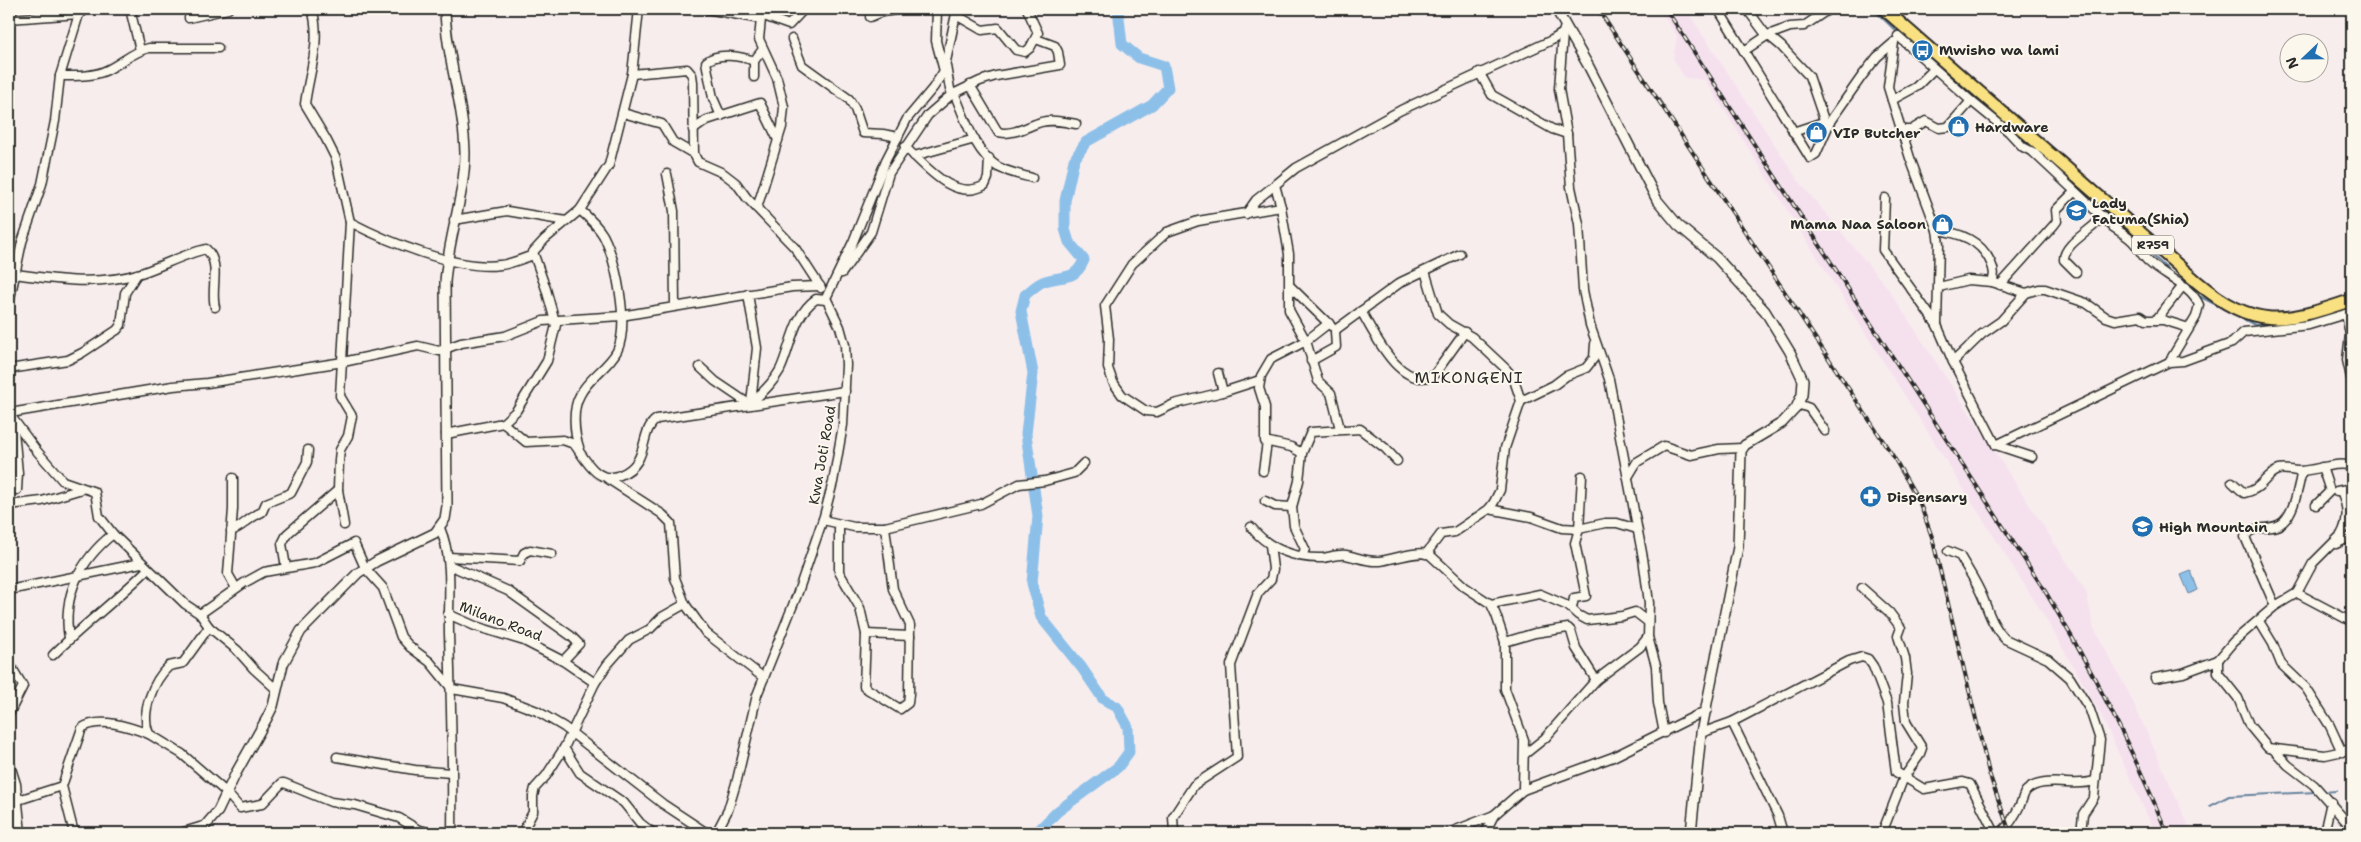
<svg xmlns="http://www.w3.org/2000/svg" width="2361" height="842" font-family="'Shantell Sans',sans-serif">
<rect width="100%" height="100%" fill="#f8eded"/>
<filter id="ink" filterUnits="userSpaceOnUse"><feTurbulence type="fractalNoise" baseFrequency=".02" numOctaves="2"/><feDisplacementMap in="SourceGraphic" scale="10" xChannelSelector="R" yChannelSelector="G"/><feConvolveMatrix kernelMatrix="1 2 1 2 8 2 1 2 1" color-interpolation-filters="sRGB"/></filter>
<g filter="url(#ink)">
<!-- built -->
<polygon fill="#f5e1ee" points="1659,9 1686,9 1798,180 1887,287 2086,591 2094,628 2130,695 2192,833 2155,833 2100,713 2044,616 1705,80 1685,78 1673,59 1677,36"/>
<!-- water -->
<polygon fill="#8dc0e9" stroke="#66849d" points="2191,571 2198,590 2189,594 2181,575"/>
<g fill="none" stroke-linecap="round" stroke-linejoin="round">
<!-- stream -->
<g stroke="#66849d" stroke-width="2">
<polyline points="1873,9 1898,33"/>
<polyline points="2094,204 2124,230"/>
<polyline points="2139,243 2178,279"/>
<polyline points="2197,295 2255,325 2275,325"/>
<polyline points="2324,792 2336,791"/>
<polyline points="2210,806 2229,796 2317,792"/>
</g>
<!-- river -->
<path stroke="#8dc0e9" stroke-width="11" d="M1036,833l22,-22 60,-44 11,-15 -1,-25 -11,-20 -14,-8 -21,-31 -41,-51 -9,-34 6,-67 -12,-82 7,-61 -12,-62 4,-16c6,-5 13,-12 20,-14 19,-6 30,0 39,-21l-15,-18 -4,-13v-28l9,-41 12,-18 66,-37 16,-17 -4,-22 -25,-8 -17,-14 -4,-35"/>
<defs>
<g id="minor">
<polyline points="130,9 140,50"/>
<path d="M312,9c10,32 -3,63 -7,95l21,35 10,20 14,63 -10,174 12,20 -4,20 -8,14 -1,10 -1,30 6,35"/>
<polyline points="707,9 760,19"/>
<polyline points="937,9 936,41 944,71"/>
<polyline points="1718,9 1810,158 1816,154 1831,120 1862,76 1877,57 1892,44"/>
<polyline points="1747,9 1764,32 1781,46 1809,76 1825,123"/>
<polyline points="761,15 789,25 804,9"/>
<polyline points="956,15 982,30 998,28 1016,50 1025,52 1030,48 1038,33 1027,9"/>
<polyline points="870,17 882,12 904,9"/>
<polyline points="189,18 228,9"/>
<polyline points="9,19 79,14"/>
<polyline points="1563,33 1559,89 1567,134 1571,187 1579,224 1583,290 1590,325 1609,379 1643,558 1649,603 1648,637 1656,666 1658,703 1664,733"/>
<path d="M1898,36l73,65 38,31 14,15 10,5 80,75c7,5 16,9 22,17 5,6 7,12 14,18 15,14 42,24 50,43l-3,12 -27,45"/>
<polyline points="792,39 802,65 849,99 855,109 863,133 883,134 898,137"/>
<polyline points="1894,42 1888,87 1910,158 1937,230 1939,244 1937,325"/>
<polyline points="1744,51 1768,35 1790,27 1804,26 1829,9"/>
<polyline points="946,66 951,95"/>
<polyline points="1479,72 1492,95 1552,129 1567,134"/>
<polyline points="632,74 687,69 692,75 693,82 694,154"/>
<path d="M60,76c16,0 33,1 47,-6 15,-7 25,-18 42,-22h69"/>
<polyline points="754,77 754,61 763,49"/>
<path d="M970,85l28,47c14,4 30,-6 43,-10 12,-3 23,0 35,2"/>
<path d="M954,93c11,24 20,59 44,74 10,5 23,8 34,11"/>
<polyline points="1892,100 1916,87 1934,69"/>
<polyline points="623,113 662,124 673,142 694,154 698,162 723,173 736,183 747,198 795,248 821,288"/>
<path d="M721,116l-8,-18 -7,-36c12,-10 35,-6 48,-1"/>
<polyline points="693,130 707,120 760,103 778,140"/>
<polyline points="1901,130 1911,130 1926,121 1939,128 1948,127 1971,101"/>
<polyline points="1793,132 1820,123 1828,124"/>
<path d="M905,147c20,18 49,56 80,38l3,-7 1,-20"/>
<polyline points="914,156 975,139"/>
<polyline points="667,174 674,211 675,306"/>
<polyline points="1885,198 1883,250 1937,325 1953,362 1996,445 2032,457"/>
<polyline points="757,208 782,127 784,107 777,78 759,39 762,9"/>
<polyline points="1246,214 1256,200 1275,185"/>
<polyline points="454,220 507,211 566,221"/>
<path d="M350,222c36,19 108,49 150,43 11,-1 22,-6 33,-10"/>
<path d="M1937,230c23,3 44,10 54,33 3,7 4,12 1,19"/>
<polyline points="1425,271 1438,314 1449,324 1472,337 1505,368 1513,377 1521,401 1505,448 1500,490 1494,502 1489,509 1455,532 1441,534 1426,554"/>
<path d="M2076,272l-12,-12c-1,-17 30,-30 39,-44"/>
<polyline points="842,273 871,232 889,173 928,115 951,95 980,81 996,76 1060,65 1058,52 1055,46 1036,39"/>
<path d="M15,274c43,6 84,12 126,-1 21,-7 43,-19 65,-24 16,15 4,39 9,58"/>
<polyline points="2000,285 2054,225 2057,221 2056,210 2074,192"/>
<polyline points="1290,286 1331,326"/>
<polyline points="1939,287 1968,280 1992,282 2026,293 2039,289 2045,289 2086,303 2106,317 2115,320 2140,316 2146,320 2163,320 2189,328"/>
<polyline points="748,294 757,348 751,403"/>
<polyline points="9,303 22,242 42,184 55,121 60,76 79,14 87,9"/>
<path d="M1361,311c13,22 39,80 73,64l31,-43"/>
<polyline points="2346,314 2350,335 2347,360 2352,382"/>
<polyline points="2156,320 2182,287"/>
<polyline points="1311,361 1336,347 1335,331 1338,328 1401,282 1460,254"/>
<polyline points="1953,362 1982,334 2001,321 2026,293"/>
<polyline points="700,367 715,381 749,404"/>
<polyline points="9,369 68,360 82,353 117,330 121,325 125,293 137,274"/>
<polyline points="1218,373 1223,392"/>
<polyline points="1260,380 1223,392 1174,404 1157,412 1146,411 1122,395 1113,382 1108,368 1109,339 1105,306 1132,264 1167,232 1198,221 1281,207"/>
<polyline points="1521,401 1554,385 1566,376 1586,368 1594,358 1595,344"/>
<path d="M749,404c13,-10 23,-20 31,-34 11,-23 13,-55 36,-71l10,1"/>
<polyline points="1798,404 1809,408 1825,431"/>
<polyline points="9,411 16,412 173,386 207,383 343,362 418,346 439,351 461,343 505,336 543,321 621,316 792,287 820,286"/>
<polyline points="13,419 36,450 63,481 95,492 99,516 113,534 185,604 200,614 209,627 237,650 254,669 276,689"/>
<polyline points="13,420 18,473 17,490"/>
<path d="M503,423l23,19 37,-2 11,4c12,16 23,41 46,31 31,-12 18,-44 37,-56l188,-28"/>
<polyline points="1340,429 1331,393 1318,381 1306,341 1289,310 1289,254 1281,207 1275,185 1296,168 1401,110 1552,40 1563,33 1564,29"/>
<polyline points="446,434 503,423 516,411 547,361 556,325 546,289 533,252 545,239 580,210 609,165 632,74 639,9"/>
<polyline points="1996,445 2169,362 2183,361 2232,343 2244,332 2309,325 2352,312"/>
<path d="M579,447c-5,-14 -7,-38 1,-52 8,-17 28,-27 37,-44 13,-26 -1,-91 -14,-116 -6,-10 -15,-18 -23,-25"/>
<polyline points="1302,453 1291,447 1265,441 1265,407 1259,388 1261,376 1271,359 1306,341 1329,323"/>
<polyline points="1263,471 1267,442"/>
<polyline points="1628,477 1637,462 1664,446 1691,455 1719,449 1742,448"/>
<polyline points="233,478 233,509 228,574 236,588"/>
<polyline points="608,479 662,514 671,523 675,578 685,604 706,633 764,678"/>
<path d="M2232,482l12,11c20,-4 20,-18 35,-23 6,-2 13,1 19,1 19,0 35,-10 54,-5"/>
<polyline points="2337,491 2352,488"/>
<polyline points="1265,501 1275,506 1292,507"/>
<polyline points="9,505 42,501 82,489"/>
<polyline points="2316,505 2330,491 2322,467"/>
<polyline points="1489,509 1531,517 1562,528 1579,529 1605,523 1617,523 1637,529"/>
<polyline points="823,520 854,527 885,527 981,504 1019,484 1045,481 1074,473 1084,463"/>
<polyline points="839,525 839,572 860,608 866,634 864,687 900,709 908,703 909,694 910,625 893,589 885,527"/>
<path d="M1251,527c17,22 45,32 72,31 7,-1 15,-4 23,-3 11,2 21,7 34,6 16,-2 33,-10 49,-7l36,33 26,17 5,11 9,27v47l19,51 -1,50"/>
<path d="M440,528c14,33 8,70 9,106 2,66 4,133 3,199"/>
<path d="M231,531c12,-4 18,-14 31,-19l4,-9 25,-10 16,-31 1,-12"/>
<polyline points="2336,544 2352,536"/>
<path d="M1948,551l12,5c8,14 17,27 23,42 6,15 10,29 22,41l43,20 22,19 20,32 10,30 -6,57 -11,17 -2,19"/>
<polyline points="1302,556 1305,549 1294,526 1292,507 1299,481 1302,453 1311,432 1360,429 1385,448 1397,461"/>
<polyline points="449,557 520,561 524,553 530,550 552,554"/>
<polyline points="449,565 508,591 571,636 579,644 563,661"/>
<polyline points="286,567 282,544 287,534 338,490"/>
<polyline points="1862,588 1889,612 1901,628 1898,636 1905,658 1907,674 1904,703 1906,722 1922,748 1919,756 1904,777 1882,833"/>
<polyline points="9,590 141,563"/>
<polyline points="2297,593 2352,622"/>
<polyline points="1491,604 1540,594 1568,606 1578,615 1587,620 1622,616 1635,612 1648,622"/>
<path d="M2275,606l-30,-69c8,-15 27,-4 38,-15 12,-11 15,-35 19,-51"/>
<polyline points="1572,608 1574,598 1586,596 1575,543 1579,529 1582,476"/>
<polyline points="200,614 244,583 264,572 315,563 354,543 365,568 383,588 401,637 410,647 430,662 452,689 503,698 537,711 564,727 663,804 707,833"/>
<polyline points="448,614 475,626 524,641 563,661 595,683"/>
<polyline points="2259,621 2273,644 2281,664 2306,688 2330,726 2342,752"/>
<path d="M209,627l-26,36 -14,3c-16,15 -29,47 -20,68l33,20 44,38 14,16 22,-4 20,-21h2l47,19 24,3 44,13 18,11 14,4"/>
<polyline points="866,634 910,636"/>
<path d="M69,638c-7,-42 11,-78 44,-104"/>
<polyline points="1505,642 1535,633 1568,628 1571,631 1576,648 1596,680"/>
<path d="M53,655c30,-30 65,-56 95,-86"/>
<path d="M2218,660l15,-18 42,-36 22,-13 16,-30 28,-28c8,-14 7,-29 0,-44"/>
<polyline points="9,663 23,686 9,714"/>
<polyline points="2155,678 2183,673 2218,660 2218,673 2238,698 2249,725 2268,748 2325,755 2352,749"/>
<polyline points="1732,722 1778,816 1783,833"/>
<polyline points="1701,733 1732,722 1849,661 1862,657 1868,659 1873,666 1887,703 1896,772 1924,789 1963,782 1970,784 1995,833"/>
<polyline points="564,748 580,773 624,803 640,823 653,833"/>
<polyline points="2273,749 2288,765 2314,785 2352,828"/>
<polyline points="1525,754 1545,738 1596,680 1640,647 1648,637"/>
<polyline points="337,757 415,770 451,773"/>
<polyline points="9,762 16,784 21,833"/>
<polyline points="9,803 62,786"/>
<path d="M74,833l-12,-47 20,-58c18,-12 48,-1 67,6"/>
<polyline points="522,833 533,812 533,796 535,788 546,776 564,748 595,683 607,665 629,640 650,629 662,617 685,604"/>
<polyline points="716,833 728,810 737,780 757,695 797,595 824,516 833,482 843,425 846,365 845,345 840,327 826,298 853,242 886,160 907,119 933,88 944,71 957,9"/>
<polyline points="1174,833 1173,817 1194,785 1237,757 1231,665 1258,593 1271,579 1273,569 1270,545"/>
<polyline points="1448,833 1494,815"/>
<polyline points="1485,833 1494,815 1523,790 1613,757 1707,710"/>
<path d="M2001,833c8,-8 14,-17 19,-28 2,-4 3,-10 6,-14 15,-16 50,-3 68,-10"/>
<polyline points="2324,833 2331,802"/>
</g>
<g id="tertiary">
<polyline points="1556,9 1589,67 1657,200 1678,225 1717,258 1765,311 1790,352 1803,380 1802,395 1796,408 1782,423 1745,445 1741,451 1738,547 1701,733 1691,833"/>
<path d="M182,833l23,-7 13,-15 18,-38 31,-55 6,-12 10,-42 18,-33 57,-58 19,-12 58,-28 10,-14 2,-13 -2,-224c3,-43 20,-88 20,-129 -1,-49 -19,-96 -20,-144"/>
</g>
<path id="primary" d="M1884,9l312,272c59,50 88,42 156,19"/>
</defs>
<!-- minor casing -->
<use href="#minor" stroke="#2b2b2b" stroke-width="11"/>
<!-- tertiary casing -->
<use href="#tertiary" stroke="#2b2b2b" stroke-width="12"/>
<!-- primary casing -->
<use href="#primary" stroke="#2b2b2b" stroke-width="15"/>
<!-- minor -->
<use href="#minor" stroke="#fbf7ec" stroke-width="8"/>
<!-- tertiary -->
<use href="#tertiary" stroke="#fbf7ec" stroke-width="9"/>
<!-- primary -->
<use href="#primary" stroke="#f9e181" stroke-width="11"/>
<defs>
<g id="rail">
<polyline points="1598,9 1893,456 1919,501 1932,537 1989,773 2010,833"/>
<path d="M1666,9l379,582c47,78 88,158 122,242"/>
</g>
</defs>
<!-- rail casing -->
<use href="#rail" stroke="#2b2b2b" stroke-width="4"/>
<!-- rail -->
<use href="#rail" stroke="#fbf7ec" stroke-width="2" stroke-dasharray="5.5" stroke-linecap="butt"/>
</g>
</g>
<!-- icons -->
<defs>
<symbol id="bus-disc" viewBox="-11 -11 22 22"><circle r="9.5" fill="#1f6fb2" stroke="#fbf7ec"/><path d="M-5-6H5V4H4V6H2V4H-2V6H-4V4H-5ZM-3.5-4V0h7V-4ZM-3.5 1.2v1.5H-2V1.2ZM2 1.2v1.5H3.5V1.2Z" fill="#fff"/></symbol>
<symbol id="shop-disc" viewBox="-11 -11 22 22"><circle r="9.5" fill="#1f6fb2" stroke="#fbf7ec"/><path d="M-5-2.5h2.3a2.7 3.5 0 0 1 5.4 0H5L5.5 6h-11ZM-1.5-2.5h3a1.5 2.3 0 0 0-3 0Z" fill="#fff"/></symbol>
<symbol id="school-disc" viewBox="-11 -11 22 22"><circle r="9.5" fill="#1f6fb2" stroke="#fbf7ec"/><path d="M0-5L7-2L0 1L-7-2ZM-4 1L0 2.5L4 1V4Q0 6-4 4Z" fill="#fff"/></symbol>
<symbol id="pharmacy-disc" viewBox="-11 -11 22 22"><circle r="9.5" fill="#1f6fb2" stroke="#fbf7ec"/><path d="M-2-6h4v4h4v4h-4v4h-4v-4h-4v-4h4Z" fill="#fff"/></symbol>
</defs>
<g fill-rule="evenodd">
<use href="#bus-disc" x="1910" y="38" width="25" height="25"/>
<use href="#shop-disc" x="1946" y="114" width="25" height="25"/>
<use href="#shop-disc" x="1804" y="120" width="25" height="25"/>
<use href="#school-disc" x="2064" y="198" width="25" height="25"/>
<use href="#shop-disc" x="1930" y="212" width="25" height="25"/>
<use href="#pharmacy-disc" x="1858" y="484" width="25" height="25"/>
<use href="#school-disc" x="2130" y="514" width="25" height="25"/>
</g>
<g text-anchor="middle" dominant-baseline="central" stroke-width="4" stroke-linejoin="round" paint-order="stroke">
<!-- shield labels -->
<rect fill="#fbf7ec" stroke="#696865" stroke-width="1" x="2132" y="235.5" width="42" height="19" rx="4"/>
<g font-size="12" font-weight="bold" fill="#2b2b2b">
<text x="2153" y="245">R759</text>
</g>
<!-- poi labels -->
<g font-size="14" font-weight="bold" fill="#2b2b2b" stroke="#fbf7ec" text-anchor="start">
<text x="1939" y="50">Mwisho wa lami</text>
<text x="1975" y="127">Hardware</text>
<text x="1833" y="133">VIP Butcher</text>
<text x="2092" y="203">Lady<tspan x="2092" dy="16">Fatuma(Shia)</tspan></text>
<text x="1926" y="224" text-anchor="end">Mama Naa Saloon</text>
<text x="1887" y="497">Dispensary</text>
<text x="2159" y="527">High Mountain</text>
</g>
<!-- street labels -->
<g font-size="14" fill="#2b2b2b" stroke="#fbf7ec">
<text transform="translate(822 455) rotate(-80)">Kwa Joti Road</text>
<text transform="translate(501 621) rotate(21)">Milano Road</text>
</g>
<!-- quarter labels -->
<g font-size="16" letter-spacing="1" fill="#2b2b2b" stroke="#fbf7ec">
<text x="1469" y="377">MIKONGENI</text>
</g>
</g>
<!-- margin -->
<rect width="2361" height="842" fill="none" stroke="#fbf7ec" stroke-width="30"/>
<rect x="15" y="15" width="2331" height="812" fill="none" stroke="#2b2b2b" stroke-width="2" filter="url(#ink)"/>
<!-- north arrow -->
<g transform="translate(2304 58) rotate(248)"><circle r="24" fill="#fbf7ec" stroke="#a8a59f"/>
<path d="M0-4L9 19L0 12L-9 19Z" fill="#1f6fb2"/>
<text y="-8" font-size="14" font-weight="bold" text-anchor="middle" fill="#2b2b2b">N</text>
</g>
</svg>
